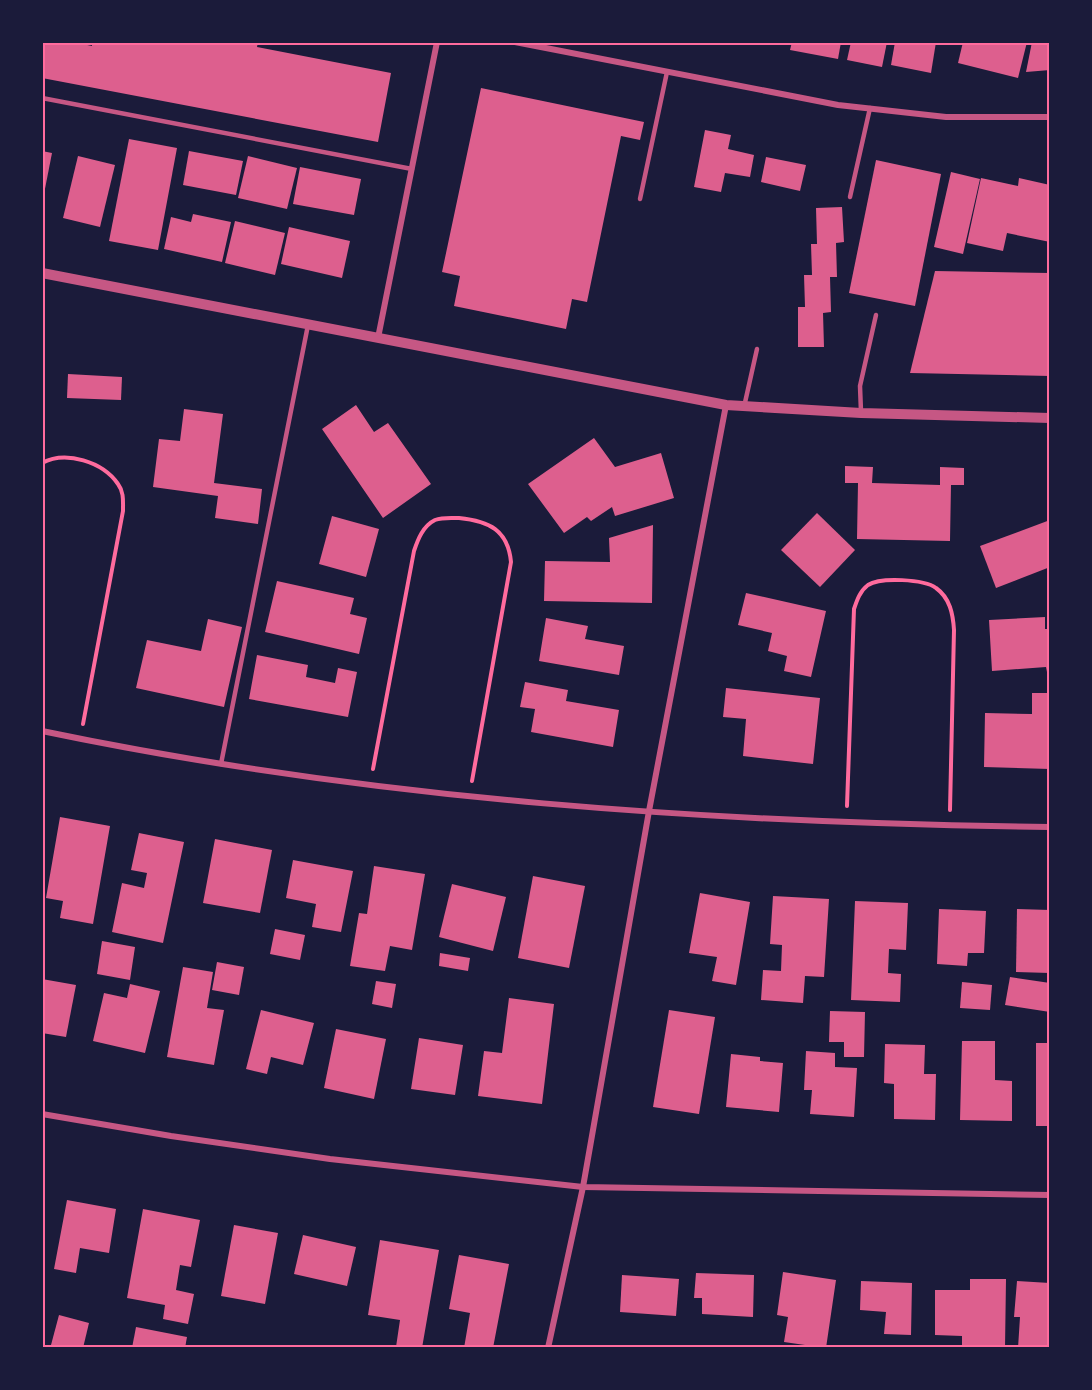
<svg xmlns="http://www.w3.org/2000/svg" width="1092" height="1390" font-family="Ubuntu,sans-serif">
<rect width="100%" height="100%" fill="#1b1b3a"/>
<!-- building -->
<g fill="#dd5f8e">
<polygon points="42,42 73,42 92,46 92,42 258,42 257,47 391,73 378,142 42,78"/>
<polygon points="792,42 841,42 838,59 790,50"/>
<polygon points="851,42 887,42 882,67 847,60"/>
<polygon points="895,42 936,42 931,73 891,65"/>
<polygon points="963,42 1027,42 1018,78 958,63"/>
<polygon points="1032,42 1050,42 1050,70 1026,72"/>
<polygon points="481,88 644,122 640,140 621,136 587,302 572,299 566,329 454,306 460,276 442,272"/>
<polygon points="705,130 731,135 728,149 754,155 750,177 725,173 721,192 694,187"/>
<polygon points="129,139 177,148 158,250 109,241"/>
<polygon points="42,151 52,153 43,199 42,199"/>
<polygon points="189,151 243,161 236,195 183,185"/>
<polygon points="78,156 115,165 100,227 63,218"/>
<polygon points="248,156 297,168 287,209 238,198"/>
<polygon points="766,157 806,165 800,191 761,182"/>
<polygon points="876,160 941,174 915,306 849,293"/>
<polygon points="300,167 361,179 354,215 293,204"/>
<polygon points="951,172 980,179 963,254 934,247"/>
<polygon points="981,178 1018,186 1019,178 1050,185 1050,242 1007,233 1003,251 967,243"/>
<polygon points="842,207 844,242 836,243 837,277 830,277 831,312 823,313 824,347 798,347 798,307 805,307 804,275 812,275 811,244 817,244 816,208"/>
<polygon points="193,214 231,222 222,262 164,249 171,217 191,222"/>
<polygon points="235,221 285,233 275,275 225,263"/>
<polygon points="289,227 350,241 342,278 281,264"/>
<polygon points="935,271 1050,273 1050,376 910,373"/>
<polygon points="68,374 122,377 121,400 67,398"/>
<polygon points="356,405 374,432 388,423 431,484 383,518 322,429"/>
<polygon points="184,409 223,414 214,483 262,489 258,524 215,518 218,496 153,487 159,439 180,441"/>
<polygon points="594,438 615,467 661,453 674,498 615,516 612,507 591,521 587,517 564,533 528,484"/>
<polygon points="845,466 873,467 872,483 940,485 940,467 964,468 964,485 951,485 950,541 857,539 858,483 845,483"/>
<polygon points="817,513 855,550 820,587 781,550"/>
<polygon points="332,516 379,529 366,577 319,564"/>
<polygon points="1050,520 1050,567 996,588 980,546"/>
<polygon points="653,525 652,603 544,601 545,561 610,562 609,538"/>
<polygon points="277,581 354,598 350,614 367,618 359,654 265,632"/>
<polygon points="746,593 826,611 811,677 784,671 787,656 768,651 772,633 738,625"/>
<polygon points="1045,617 1045,629 1050,629 1050,672 1047,672 1046,667 992,671 989,620"/>
<polygon points="546,618 588,626 585,639 624,646 619,675 539,661"/>
<polygon points="208,619 242,627 224,707 136,688 147,640 201,651"/>
<polygon points="257,655 308,665 306,677 335,683 338,668 357,672 348,717 249,699"/>
<polygon points="525,682 568,690 566,701 619,710 613,747 531,732 535,709 520,707"/>
<polygon points="726,688 820,698 813,764 743,756 746,719 723,717"/>
<polygon points="1032,693 1050,693 1050,769 984,767 985,713 1032,714"/>
<polygon points="60,817 110,826 93,924 60,918 63,901 46,898"/>
<polygon points="139,833 184,842 163,943 112,932 122,883 144,888 147,873 131,870"/>
<polygon points="215,839 272,850 260,913 203,903"/>
<polygon points="293,860 353,871 341,932 312,927 316,904 286,898"/>
<polygon points="374,866 425,874 412,950 390,946 385,971 350,966 359,913 367,914"/>
<polygon points="533,876 585,886 569,968 518,958"/>
<polygon points="452,884 506,897 493,951 439,937"/>
<polygon points="700,893 750,902 736,985 712,981 717,957 689,953"/>
<polygon points="773,896 829,899 824,977 805,976 803,1003 761,1000 763,970 781,971 782,945 770,944"/>
<polygon points="855,901 908,903 906,950 889,949 888,973 901,974 900,1002 851,1000"/>
<polygon points="939,909 986,911 984,953 968,953 967,966 937,964"/>
<polygon points="1017,909 1050,910 1050,973 1016,972"/>
<polygon points="275,929 305,935 300,960 270,954"/>
<polygon points="102,941 135,947 130,980 97,974"/>
<polygon points="440,953 470,958 468,971 439,966"/>
<polygon points="217,962 244,967 239,995 212,990"/>
<polygon points="183,967 213,972 207,1008 224,1010 214,1065 167,1057"/>
<polygon points="1010,977 1050,983 1050,1012 1005,1005"/>
<polygon points="42,979 76,985 66,1037 42,1033"/>
<polygon points="376,981 396,984 392,1008 372,1004"/>
<polygon points="962,982 992,985 990,1010 960,1008"/>
<polygon points="130,984 160,991 145,1053 93,1041 104,993 127,998"/>
<polygon points="509,998 554,1004 542,1104 478,1096 484,1051 502,1053"/>
<polygon points="261,1010 314,1023 303,1065 271,1057 267,1074 246,1069"/>
<polygon points="669,1010 715,1017 699,1114 653,1107"/>
<polygon points="830,1011 865,1012 864,1057 844,1057 844,1042 829,1042"/>
<polygon points="336,1029 386,1039 374,1099 324,1088"/>
<polygon points="419,1038 463,1045 455,1095 411,1089"/>
<polygon points="962,1041 995,1041 995,1080 1012,1081 1012,1121 960,1120"/>
<rect x="1036" y="1043" width="14" height="83"/>
<polygon points="885,1044 925,1045 924,1074 936,1074 935,1120 894,1119 894,1084 884,1083"/>
<polygon points="806,1051 835,1053 835,1067 857,1068 854,1117 810,1114 812,1090 804,1090"/>
<polygon points="731,1054 760,1057 760,1061 783,1063 779,1112 726,1107"/>
<polygon points="67,1200 116,1209 109,1253 80,1248 76,1273 54,1269"/>
<polygon points="143,1209 200,1220 191,1267 180,1265 176,1290 194,1294 188,1324 163,1319 165,1305 127,1298"/>
<polygon points="234,1225 278,1233 265,1304 221,1296"/>
<polygon points="303,1235 356,1247 347,1286 294,1274"/>
<polygon points="380,1240 439,1250 422,1348 396,1347 400,1320 368,1315"/>
<polygon points="459,1255 509,1264 493,1348 464,1348 470,1313 449,1309"/>
<polygon points="783,1272 836,1280 826,1348 784,1342 788,1317 777,1315"/>
<polygon points="696,1273 754,1275 753,1317 702,1314 702,1298 694,1298"/>
<polygon points="622,1275 679,1279 676,1316 620,1312"/>
<polygon points="970,1279 1006,1279 1005,1348 962,1348 962,1336 935,1335 935,1290 970,1290"/>
<polygon points="861,1281 912,1283 911,1335 884,1334 886,1312 860,1310"/>
<polygon points="1017,1281 1050,1283 1050,1348 1018,1348 1020,1317 1014,1317"/>
<polygon points="59,1315 89,1323 83,1348 63,1348 51,1345"/>
<polygon points="136,1327 187,1337 185,1348 132,1348"/>
</g>
<g fill="none" stroke-linecap="round" stroke-linejoin="round">
<!-- path -->
<g stroke="#ff6b9d" stroke-width="4">
<path d="M42,463c24,-13 61,-1 76,21 6,8 5,17 5,27l-40,213"/>
<path d="M373,769l41,-218c4,-12 9,-25 21,-31 8,-3 16,-2 24,-2 30,3 49,12 52,44l-39,219"/>
<path d="M847,806l7,-197c3,-9 6,-18 14,-24 12,-8 56,-6 68,3 14,10 17,26 18,42l-4,180"/>
</g>
<!-- service -->
<g stroke="#c65784" stroke-width="4.5">
<polyline points="42,98 412,169"/>
<polyline points="850,197 870,108"/>
<polyline points="640,199 667,72"/>
<polyline points="744,407 757,349"/>
<polyline points="861,412 860,386 876,315"/>
<polyline points="221,764 308,325"/>
</g>
<!-- minor -->
<g stroke="#c65784" stroke-width="6">
<polyline points="515,42 838,105 946,117 1050,117"/>
<polyline points="378,338 437,42"/>
<path d="M42,731c331,69 671,92 1008,96"/>
<polyline points="42,1114 171,1136 330,1159 583,1187 1050,1195"/>
<polyline points="548,1348 583,1187 649,811 726,405"/>
</g>
<!-- tertiary -->
<polyline stroke="#c65784" stroke-width="10" points="42,273 726,405 861,413 1050,418"/>
</g>
<!-- border -->
<rect width="1092" height="1390" fill="none" stroke="#1b1b3a" stroke-width="87"/>
<rect x="44" y="44" width="1004" height="1302" fill="none" stroke="#ff6b9d" stroke-width="2"/>
</svg>
